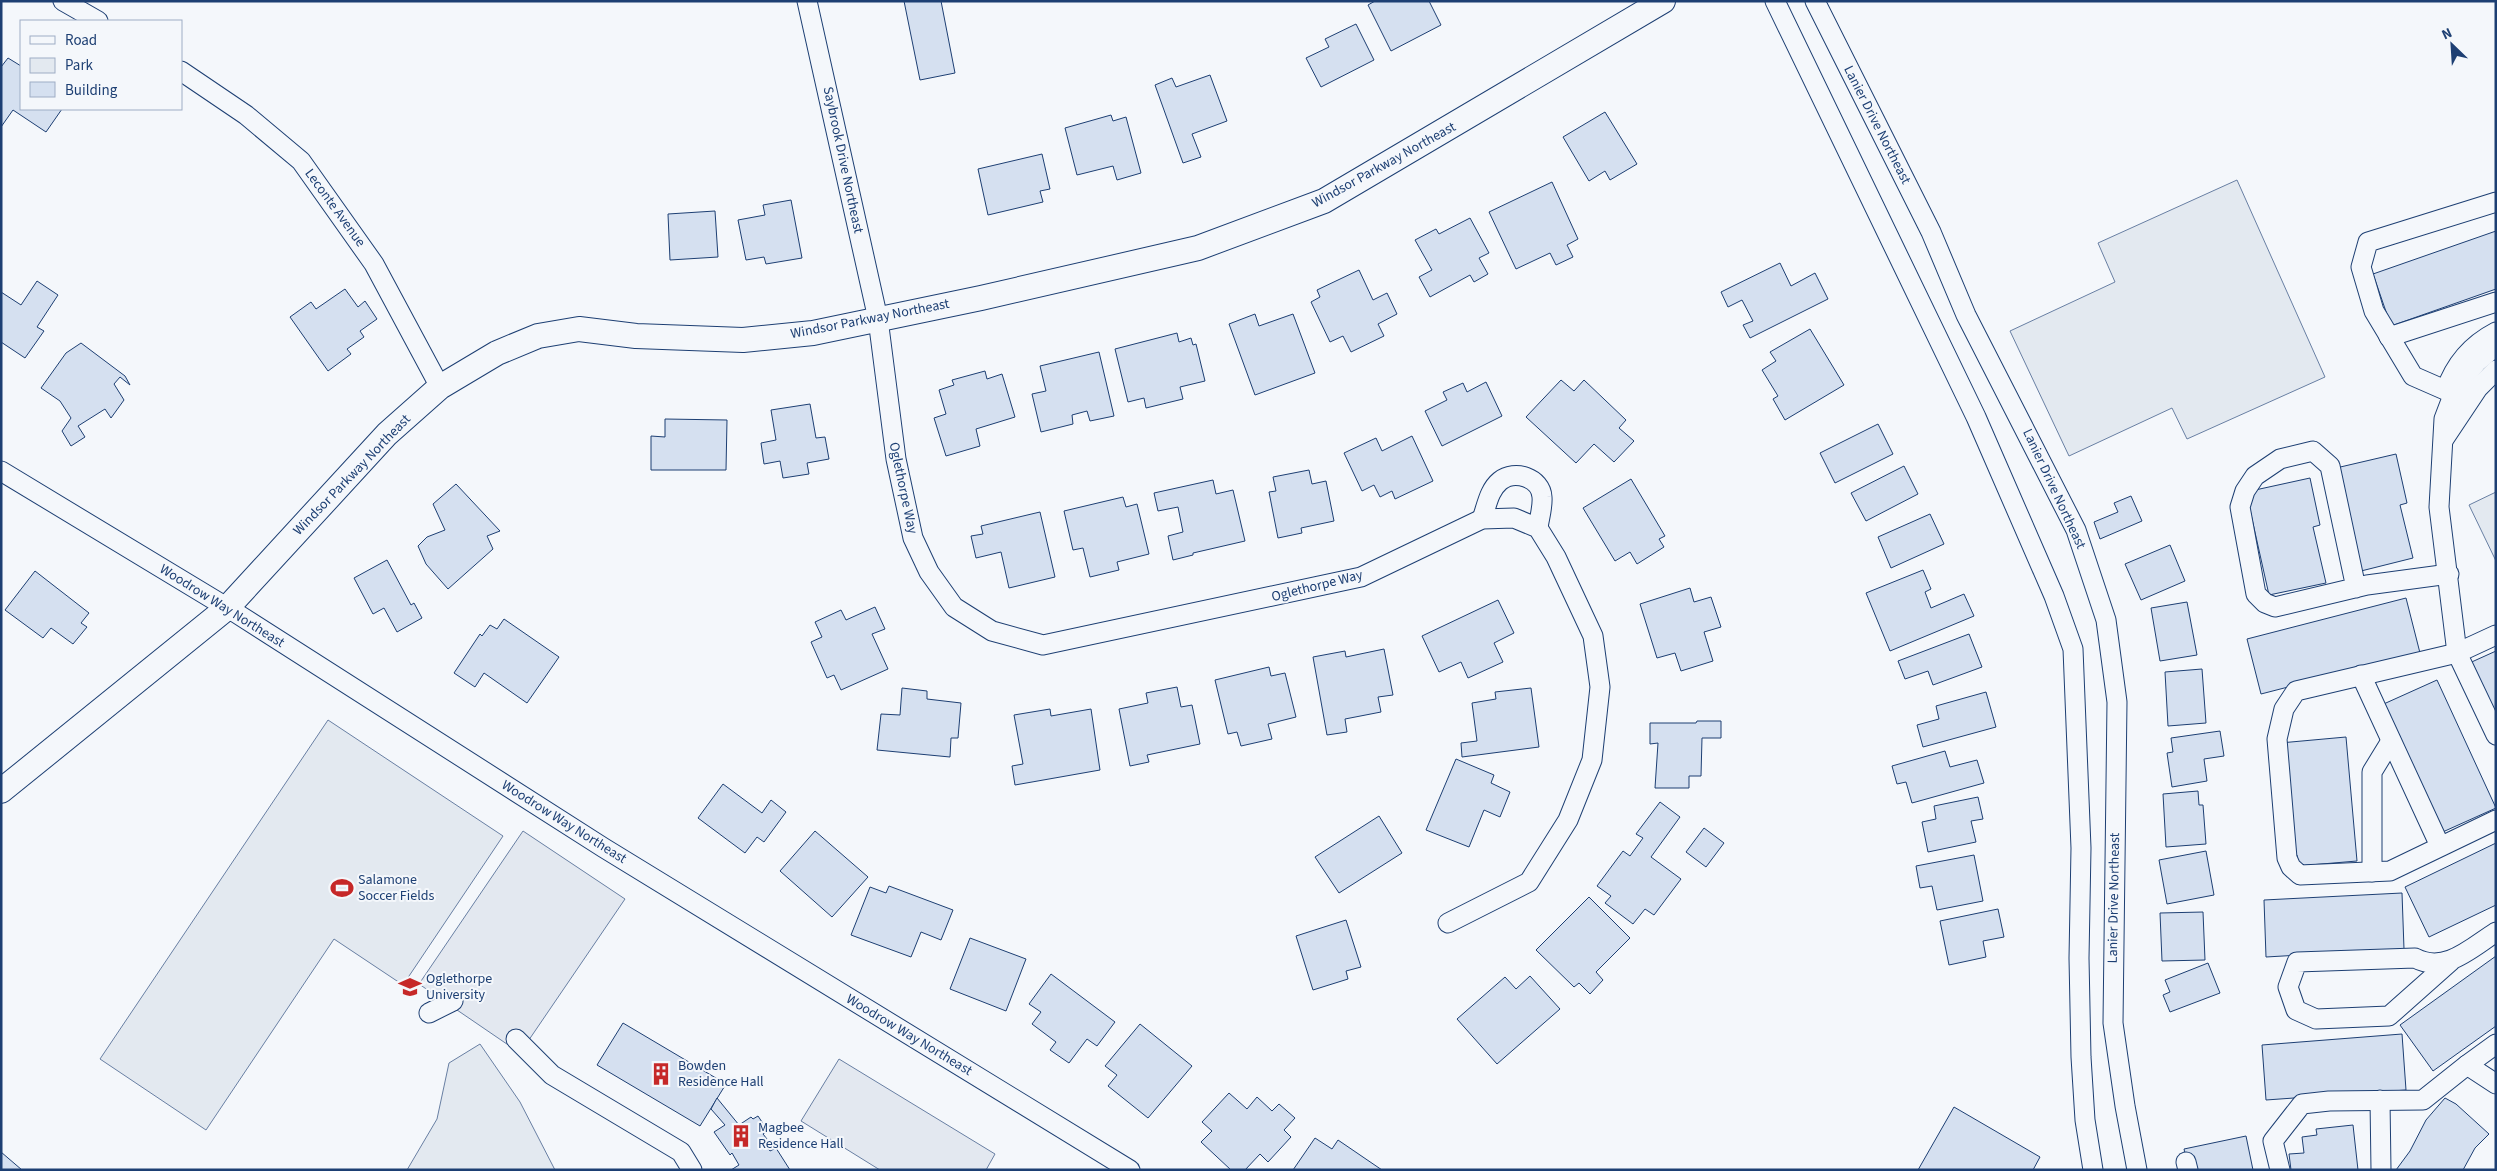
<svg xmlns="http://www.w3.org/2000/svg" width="2497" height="1171" font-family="'Source Sans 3',sans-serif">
<rect width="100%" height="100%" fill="#f4f7fb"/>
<!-- green -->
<g fill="#e3e9f0" stroke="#687fa3">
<polygon points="2237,180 2325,377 2187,439 2172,408 2069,456 2010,331 2115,282 2098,243"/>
<polygon points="2496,492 2496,561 2469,505"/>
<polygon points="328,720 503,836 403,985 334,939 206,1130 100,1059"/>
<polygon points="480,1044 520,1102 555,1170 407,1170 437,1119 449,1063"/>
</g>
<!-- parking -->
<g fill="#e3e8f0" stroke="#687fa3">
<polygon points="523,831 625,899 520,1053 419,984"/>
<polygon points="839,1059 995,1154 986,1170 880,1170 801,1121"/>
</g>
<!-- building -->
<g fill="#d5e0f0" stroke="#1d3f73">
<polygon points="904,1 941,1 955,73 920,80"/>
<polygon points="1375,1 1429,1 1441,25 1391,51 1368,5"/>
<polygon points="1356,24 1374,60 1321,87 1306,58 1329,47 1325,39"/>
<polygon points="8,58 21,66 21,109 62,109 46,132 13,110 1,127 1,67"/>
<polygon points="1210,75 1227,121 1192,134 1201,157 1183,163 1155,85 1172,78 1176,87"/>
<polygon points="1605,112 1637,164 1610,180 1605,171 1589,181 1563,137"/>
<polygon points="1111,115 1113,121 1126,117 1141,173 1117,180 1113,166 1077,175 1065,128"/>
<polygon points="1042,154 1050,189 1040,191 1043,202 988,215 978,169"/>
<polygon points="1552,182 1578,239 1567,245 1573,257 1556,265 1550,253 1516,269 1489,212"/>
<polygon points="791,200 802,258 766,264 764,257 746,260 738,220 765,215 763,205"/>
<polygon points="715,211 718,257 670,260 668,214"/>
<polygon points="1470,218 1489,253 1479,258 1488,274 1474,282 1470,275 1430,297 1419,277 1432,270 1415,240 1436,229 1439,234"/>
<polygon points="2496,231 2496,289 2391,326 2373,274"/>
<polygon points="1780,263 1791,286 1815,273 1828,299 1750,338 1743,325 1753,321 1742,300 1728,307 1721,292"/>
<polygon points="1359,270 1373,300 1387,293 1397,314 1378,324 1384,336 1351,352 1343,336 1330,342 1311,302 1320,297 1317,290"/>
<polygon points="37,281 58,295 37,327 44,331 25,358 1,342 1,292 21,305"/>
<polygon points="345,289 358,307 365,301 377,319 360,331 364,337 347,349 351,354 328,371 290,317 311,302 316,309"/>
<polygon points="1255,314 1259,326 1293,314 1315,373 1255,395 1229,324"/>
<polygon points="1810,329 1844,385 1785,420 1773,399 1778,396 1762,370 1776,361 1770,352"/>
<polygon points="1177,333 1179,342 1191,338 1193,345 1196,344 1205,381 1180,387 1183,399 1146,408 1144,398 1128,402 1115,349"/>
<polygon points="81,343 125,376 130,385 120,377 114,384 124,400 111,418 105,409 78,426 85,437 71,446 62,431 71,418 60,401 41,388 66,353"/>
<polygon points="1099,352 1114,416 1090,421 1087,411 1072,415 1073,424 1041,432 1032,394 1046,391 1040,366"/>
<polygon points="985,371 987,379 1002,374 1015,417 976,429 980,446 946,456 934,418 946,414 939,390 954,385 952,380"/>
<polygon points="1561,380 1574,391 1584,380 1626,420 1619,428 1634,441 1614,462 1594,444 1576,463 1526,417"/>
<polygon points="1486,382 1502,416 1442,446 1425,411 1447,400 1443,392 1463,383 1467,392"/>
<polygon points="810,404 816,438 825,437 829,459 807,463 809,474 783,478 780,461 764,464 761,443 776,440 771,410"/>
<polygon points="665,419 727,420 726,470 651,470 651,436 665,437"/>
<polygon points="1878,424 1893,454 1835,483 1820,453"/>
<polygon points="1412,436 1433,481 1395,499 1392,491 1380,497 1374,485 1362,491 1344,453 1376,438 1382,451"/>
<polygon points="2396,454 2407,503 2400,505 2413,558 2361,571 2336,468"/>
<polygon points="1904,466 1918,494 1866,521 1851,493"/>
<polygon points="1309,470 1312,484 1326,481 1334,521 1301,528 1302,533 1278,538 1269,492 1276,491 1273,477"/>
<polygon points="2310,478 2320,525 2313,527 2326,583 2269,595 2246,492"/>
<polygon points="1631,479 1665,536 1659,539 1664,547 1637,564 1630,552 1615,561 1583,508"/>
<polygon points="1213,480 1216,494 1233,490 1245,541 1193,553 1193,555 1173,560 1168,536 1183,532 1178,507 1158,511 1154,493"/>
<polygon points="456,484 500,531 487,536 493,549 448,589 426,564 418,546 427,537 445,530 433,504"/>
<polygon points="2131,496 2142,521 2100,539 2094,522 2118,512 2114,503"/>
<polygon points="1123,497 1126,507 1137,504 1149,554 1117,562 1119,570 1090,577 1083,548 1073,550 1064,511"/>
<polygon points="1040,512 1055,577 1009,588 1001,552 976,558 971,536 983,534 981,526"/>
<polygon points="1930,514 1944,544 1891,568 1878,537"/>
<polygon points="2170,545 2185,581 2141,600 2125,564"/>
<polygon points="387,560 411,605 414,603 422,618 397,632 384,608 373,614 354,578"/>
<polygon points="1923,570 1931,589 1925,592 1931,608 1964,594 1974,616 1890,651 1866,593"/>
<polygon points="35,571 89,613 81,623 87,627 73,644 51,628 43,638 5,610"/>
<polygon points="1690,588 1694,602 1711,597 1721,627 1704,632 1713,661 1681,671 1675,653 1657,658 1640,604"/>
<polygon points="2406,598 2420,653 2261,694 2247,639"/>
<polygon points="1498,600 1514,633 1494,643 1503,662 1468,678 1461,662 1439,672 1422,636"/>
<polygon points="2187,602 2197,655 2160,661 2151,608"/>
<polygon points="875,607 885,629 872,634 888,669 841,690 834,675 827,678 811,642 822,637 815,622 841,610 846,620"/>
<polygon points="504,619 559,657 527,703 484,673 475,687 454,673 480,634 482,636 490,625 497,629"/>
<polygon points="1969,634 1982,667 1933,685 1928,671 1905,679 1898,661"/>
<polygon points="1384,649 1393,695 1378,697 1381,712 1345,719 1347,732 1327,735 1313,657 1345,651 1346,657"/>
<polygon points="2496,651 2496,713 2465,665"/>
<polygon points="1269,667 1271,676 1285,673 1296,717 1268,724 1272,739 1241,746 1237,732 1228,734 1215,680"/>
<polygon points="2202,669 2206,723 2168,726 2165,672"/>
<polygon points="2437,680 2496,808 2436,835 2377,707"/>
<polygon points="1177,687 1181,707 1192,705 1200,744 1147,755 1149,762 1130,766 1119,709 1148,703 1146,693"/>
<polygon points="902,688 927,691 927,699 961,703 958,738 951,738 950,757 877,750 881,714 900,715"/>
<polygon points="1531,688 1539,747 1462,757 1461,743 1477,741 1472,703 1496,699 1495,692"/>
<polygon points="1986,692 1996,727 1923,747 1917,725 1939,719 1936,706"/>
<polygon points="1050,709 1051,716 1091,709 1100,770 1015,785 1012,766 1023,764 1014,715"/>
<polygon points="1697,721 1721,721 1721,738 1702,738 1701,776 1689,776 1689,788 1655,788 1658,743 1650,744 1650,723 1696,723"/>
<polygon points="2220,731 2224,756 2204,759 2207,781 2172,787 2167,753 2173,752 2171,738"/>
<polygon points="2346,737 2357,861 2298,866 2297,855 2290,855 2280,743"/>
<polygon points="1945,751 1950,767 1977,760 1984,783 1912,803 1906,782 1897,784 1892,766"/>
<polygon points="1456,759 1494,775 1491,783 1510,792 1500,817 1484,810 1469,847 1426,830"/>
<polygon points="723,784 762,813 771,800 786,812 764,842 757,837 745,853 698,818"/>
<polygon points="2198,791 2199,805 2203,805 2206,844 2166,847 2163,794"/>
<polygon points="1978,797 1983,819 1971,821 1976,842 1928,852 1922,822 1936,819 1934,806"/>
<polygon points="1660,802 1680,817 1651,857 1681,879 1654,915 1645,909 1633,924 1605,903 1611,896 1597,886 1623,851 1630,856 1643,838 1636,834"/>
<polygon points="1379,816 1402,853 1339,893 1315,857"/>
<polygon points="1704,828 1724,843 1706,867 1686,852"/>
<polygon points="815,831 868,877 832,917 780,871"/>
<polygon points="2496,843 2496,905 2429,937 2405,887"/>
<polygon points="2206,851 2214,895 2167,904 2159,860"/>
<polygon points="1974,855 1983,901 1937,910 1932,886 1920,888 1916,866"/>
<polygon points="889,886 953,910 941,940 921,932 911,957 851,935 870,887 886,893"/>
<polygon points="2402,893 2404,949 2266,957 2264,900"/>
<polygon points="1589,897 1630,938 1596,972 1603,980 1590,994 1579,983 1574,987 1536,950"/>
<polygon points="1998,909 2004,937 1983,941 1986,957 1949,965 1940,921"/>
<polygon points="2203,912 2205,960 2162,961 2160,913"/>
<polygon points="1346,920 1361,967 1346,971 1348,979 1313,990 1296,936"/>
<polygon points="970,938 1026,959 1006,1011 950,989"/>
<polygon points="2496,956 2496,1026 2433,1071 2400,1025"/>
<polygon points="2208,963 2220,993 2170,1012 2163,995 2170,992 2165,980"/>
<polygon points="1051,974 1115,1022 1097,1046 1087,1039 1069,1063 1050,1050 1056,1042 1032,1024 1041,1012 1029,1004"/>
<polygon points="1530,976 1560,1009 1497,1064 1457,1019 1505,977 1516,989"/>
<polygon points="623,1023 726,1084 700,1126 597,1065"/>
<polygon points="1140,1024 1192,1066 1148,1118 1108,1086 1117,1075 1105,1066"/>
<polygon points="2402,1034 2406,1090 2266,1100 2262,1045"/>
<polygon points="1229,1093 1247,1109 1257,1097 1272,1111 1279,1104 1295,1118 1284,1130 1291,1137 1268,1162 1260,1154 1245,1170 1231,1170 1201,1142 1212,1131 1202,1122"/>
<polygon points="717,1098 739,1125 751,1117 753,1119 758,1116 768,1131 763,1134 767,1139 763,1141 770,1151 776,1148 790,1170 731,1170 739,1165 732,1153 730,1155 714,1132 725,1125 711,1109"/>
<polygon points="2445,1098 2456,1104 2489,1134 2475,1148 2463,1170 2396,1170 2410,1151 2426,1120"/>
<polygon points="1954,1107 2040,1157 2033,1170 1918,1170"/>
<polygon points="2353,1125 2358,1170 2291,1170 2289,1154 2304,1153 2302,1137 2317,1135 2316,1129"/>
<polygon points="2246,1136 2253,1170 2189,1170 2184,1149"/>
<polygon points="1315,1138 1332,1149 1338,1140 1382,1170 1293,1170"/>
<polygon points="1,1152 22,1170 1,1170"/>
</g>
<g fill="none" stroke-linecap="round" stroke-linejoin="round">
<defs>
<g id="minor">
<polyline points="63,1 98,21"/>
<polyline points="807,1 878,319 896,459 913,538 929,572 954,607 992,631 1043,645 1361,577 1482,519 1514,518 1538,528 1556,557 1593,636 1600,687 1592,760 1568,820 1529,882 1448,923"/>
<polyline points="1775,1 1976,417 2054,596 2073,649 2081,848 2079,958 2081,1057 2085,1120 2093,1170"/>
<polyline points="1815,1 1931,232 1966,315 2076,530 2106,620 2117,702 2113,1023 2125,1106 2137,1170"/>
<polyline points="181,71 246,115 301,161 374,264 440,387"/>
<polyline points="2389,337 2496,302"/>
<polyline points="2496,346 2477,362 2463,379 2452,398 2444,419 2439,507 2457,653 2496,735"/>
<polyline points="2445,390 2413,376 2374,311 2361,267 2368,242 2496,202"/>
<path d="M2446,390c9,-26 25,-45 50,-58"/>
<polyline points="2444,439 2478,388 2496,370"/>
<polyline points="1,471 236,613 604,848 1130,1170"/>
<path d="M1482,519c5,-14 7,-29 18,-38 15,-12 41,-3 42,16 1,10 -3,22 -4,31"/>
<polyline points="2356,588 2330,466 2313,451 2280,459 2255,476 2245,491 2240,507 2256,594 2265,603 2275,607 2367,585 2449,574"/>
<polyline points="2496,635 2457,653 2296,691 2284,709 2277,739 2287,858 2291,867 2300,875 2390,871 2496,820"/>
<polyline points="2361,675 2440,846"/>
<polyline points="2372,872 2372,772 2391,741"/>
<path d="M2451,961l-62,55 -73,3 -20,-9 -8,-23 9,-25 118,-4c30,16 56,-10 81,-26"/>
<polyline points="429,1013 453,1001"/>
<polyline points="516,1039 552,1075 681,1152 692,1170"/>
<polyline points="2496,1044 2467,1065 2496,1084"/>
<polyline points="2380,1100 2381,1170"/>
<polyline points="2186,1162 2188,1170"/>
<polyline points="2280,1170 2273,1141 2302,1104 2329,1101 2423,1100 2467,1065"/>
</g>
<polyline id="tertiary" points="1,791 227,608 387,434 440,387 497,353 538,336 579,329 636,336 743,340 813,333 981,298 1198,248 1324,201 1663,1"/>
</defs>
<!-- minor casing -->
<use href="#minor" stroke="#1d3f73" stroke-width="21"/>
<!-- tertiary casing -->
<use href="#tertiary" stroke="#1d3f73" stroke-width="26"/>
<!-- minor -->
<use href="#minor" stroke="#f4f7fb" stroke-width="19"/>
<!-- tertiary -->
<use href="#tertiary" stroke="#f4f7fb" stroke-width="24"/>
</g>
<!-- icons -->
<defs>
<symbol id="stadium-bare" viewBox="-9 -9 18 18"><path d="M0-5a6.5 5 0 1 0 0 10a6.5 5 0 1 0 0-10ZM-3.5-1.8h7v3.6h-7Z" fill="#c62828" stroke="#f4f7fb" stroke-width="2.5" paint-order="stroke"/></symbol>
<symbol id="university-bare" viewBox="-9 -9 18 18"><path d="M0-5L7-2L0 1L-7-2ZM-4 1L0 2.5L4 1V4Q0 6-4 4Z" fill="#c62828" stroke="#f4f7fb" stroke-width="2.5" paint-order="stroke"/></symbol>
<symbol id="building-bare" viewBox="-9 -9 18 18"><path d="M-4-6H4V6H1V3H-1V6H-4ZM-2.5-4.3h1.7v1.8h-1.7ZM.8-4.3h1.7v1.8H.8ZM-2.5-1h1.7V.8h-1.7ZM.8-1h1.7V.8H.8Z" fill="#c62828" stroke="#f4f7fb" stroke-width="2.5" paint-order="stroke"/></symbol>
</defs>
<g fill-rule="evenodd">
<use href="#stadium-bare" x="326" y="872" width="32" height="32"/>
<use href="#university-bare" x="394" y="971" width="32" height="32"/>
<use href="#building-bare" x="645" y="1058" width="32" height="32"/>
<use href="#building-bare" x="725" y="1120" width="32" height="32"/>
</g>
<g text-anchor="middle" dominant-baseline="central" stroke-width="4" stroke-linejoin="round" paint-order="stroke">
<!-- street labels -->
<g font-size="14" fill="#1d3f73" stroke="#f4f7fb">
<text transform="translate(1877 125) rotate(63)">Lanier Drive Northeast</text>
<text transform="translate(843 160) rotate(78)">Saybrook Drive Northeast</text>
<text transform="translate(1384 165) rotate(-29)">Windsor Parkway Northeast</text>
<text transform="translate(335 208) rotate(54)">Leconte Avenue</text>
<text transform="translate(870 319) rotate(-11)">Windsor Parkway Northeast</text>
<text transform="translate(352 475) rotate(-46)">Windsor Parkway Northeast</text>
<text transform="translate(903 488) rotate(78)">Oglethorpe Way</text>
<text transform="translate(2054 489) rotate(65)">Lanier Drive Northeast</text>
<text transform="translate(1317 586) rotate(-14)">Oglethorpe Way</text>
<text transform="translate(222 606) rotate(32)">Woodrow Way Northeast</text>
<text transform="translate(564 822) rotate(32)">Woodrow Way Northeast</text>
<text transform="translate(2114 898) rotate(-89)">Lanier Drive Northeast</text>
<text transform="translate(909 1035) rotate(31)">Woodrow Way Northeast</text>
</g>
<!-- poi labels -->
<g font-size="14" fill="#1d3f73" stroke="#f4f7fb" text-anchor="start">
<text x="358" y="880">Salamone<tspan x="358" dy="16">Soccer Fields</tspan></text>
<text x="426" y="979">Oglethorpe<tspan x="426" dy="16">University</tspan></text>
<text x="678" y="1066">Bowden<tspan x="678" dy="16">Residence Hall</tspan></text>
<text x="758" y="1128">Magbee<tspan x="758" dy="16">Residence Hall</tspan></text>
</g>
</g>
<!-- border -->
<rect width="2497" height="1171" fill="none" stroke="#1d3f73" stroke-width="5"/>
<!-- legend -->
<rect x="20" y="20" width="162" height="90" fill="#f4f7fb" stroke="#9eadc5"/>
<rect x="30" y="36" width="25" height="8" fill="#f4f7fb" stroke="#9eadc5"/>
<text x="65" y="45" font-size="15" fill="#1d3f73">Road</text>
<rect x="30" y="58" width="25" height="15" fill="#e3e9f0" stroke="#9eadc5"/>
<text x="65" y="70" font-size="15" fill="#1d3f73">Park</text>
<rect x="30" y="82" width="25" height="15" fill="#d5e0f0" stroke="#9eadc5"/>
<text x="65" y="95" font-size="15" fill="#1d3f73">Building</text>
<!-- north arrow -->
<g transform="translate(2452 45) rotate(335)" stroke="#f4f7fb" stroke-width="4" paint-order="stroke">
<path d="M0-4L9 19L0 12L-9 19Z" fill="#1d3f73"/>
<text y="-8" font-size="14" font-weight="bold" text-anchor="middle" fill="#1d3f73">N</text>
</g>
</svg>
